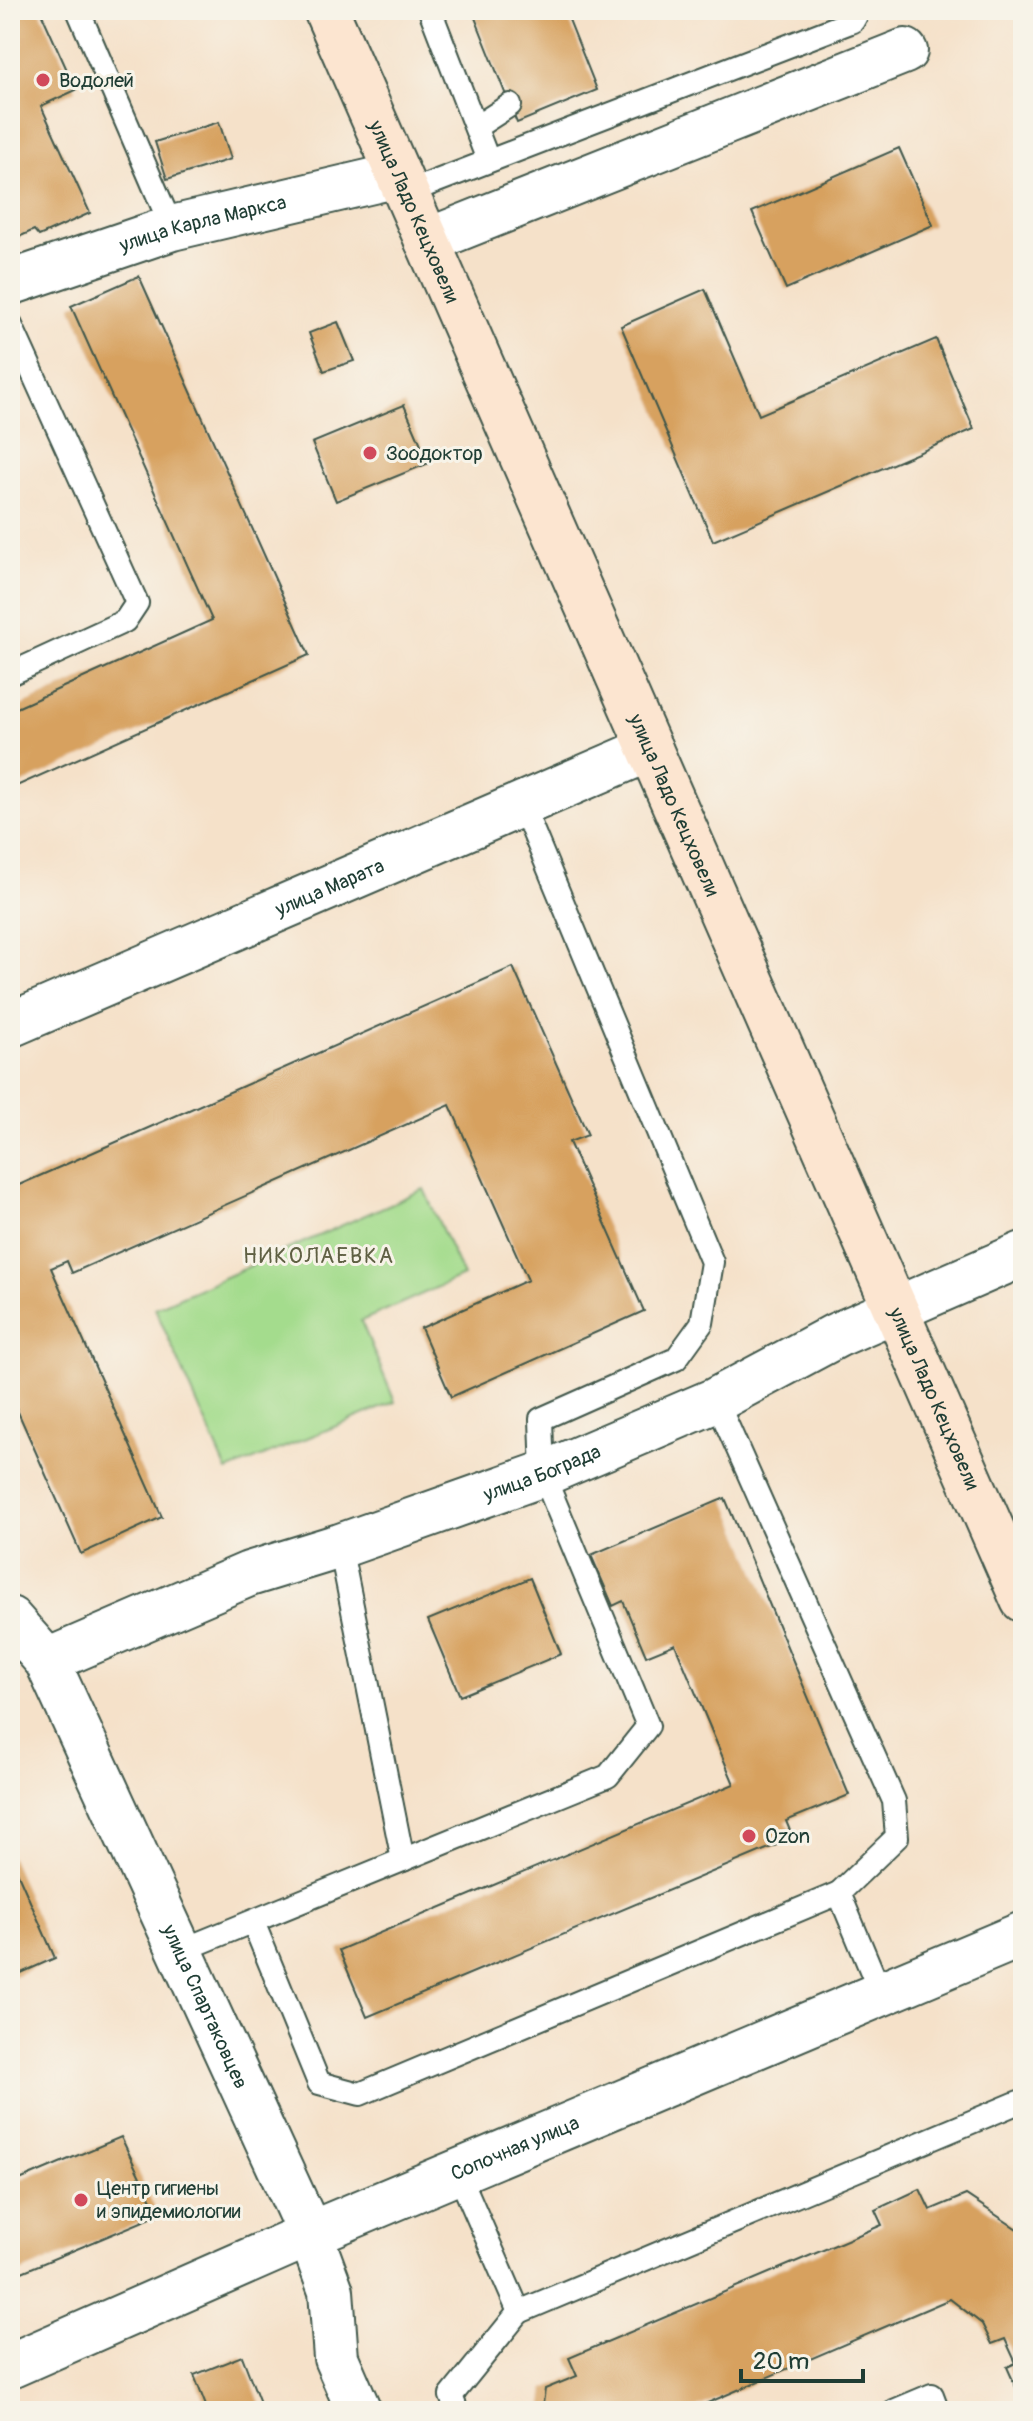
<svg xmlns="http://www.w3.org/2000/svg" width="1033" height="2421" viewBox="0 0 1033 2421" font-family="Pangolin,sans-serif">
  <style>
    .green { fill: #a4dc8d; stroke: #628c60; stroke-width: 2 }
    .building { fill: #d7a15f }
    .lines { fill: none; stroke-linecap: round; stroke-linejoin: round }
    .service-casing { stroke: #3f564a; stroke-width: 26 }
    .minor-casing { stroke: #3f564a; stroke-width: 48 }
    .secondary-casing { stroke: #3f564a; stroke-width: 48 }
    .service { stroke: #fff; stroke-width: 22 }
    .minor { stroke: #fff; stroke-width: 44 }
    .secondary { stroke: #fce5d0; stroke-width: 44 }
    .poi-dot { fill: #d1495b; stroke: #f7f3e8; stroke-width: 3 }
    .labels { text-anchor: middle; stroke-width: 6; stroke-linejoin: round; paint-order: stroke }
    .poi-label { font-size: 20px; fill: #1f3d34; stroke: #f7f3e8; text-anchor: start }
    .street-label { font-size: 20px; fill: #1f3d34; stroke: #f7f3e8 }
    .neighbourhood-label { font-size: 22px; letter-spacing: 2px; fill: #5f6043; stroke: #f7f3e8 }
  </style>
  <rect width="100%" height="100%" fill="#f7f3e8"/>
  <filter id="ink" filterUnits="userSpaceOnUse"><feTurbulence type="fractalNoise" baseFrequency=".0125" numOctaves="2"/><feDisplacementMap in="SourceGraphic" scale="16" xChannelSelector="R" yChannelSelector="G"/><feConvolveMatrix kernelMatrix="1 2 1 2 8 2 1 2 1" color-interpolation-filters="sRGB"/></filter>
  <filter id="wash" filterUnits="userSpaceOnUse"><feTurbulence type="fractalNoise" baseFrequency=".006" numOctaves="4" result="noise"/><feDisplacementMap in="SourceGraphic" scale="32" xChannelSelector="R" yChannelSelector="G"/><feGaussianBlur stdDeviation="1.8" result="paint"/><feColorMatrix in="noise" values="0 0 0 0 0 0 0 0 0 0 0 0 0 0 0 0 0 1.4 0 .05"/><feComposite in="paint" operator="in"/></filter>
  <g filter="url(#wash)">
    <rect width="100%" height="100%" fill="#f5e1c9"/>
    <polygon class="green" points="424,1189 463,1276 361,1321 395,1402 227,1471 155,1308"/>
    <g id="blocks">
      <g class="building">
        <polygon points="10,10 40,10 76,90 41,106 90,213 39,236 34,230 10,241"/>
        <polygon points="472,10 571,10 566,12 597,90 517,123"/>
        <polygon points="219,122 231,159 167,179 155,142"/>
        <polygon points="899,148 933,225 786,289 752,212"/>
        <polygon points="139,276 309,655 10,789 10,711 212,620 71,306"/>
        <polygon points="705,289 759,415 936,339 974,429 713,541 621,326"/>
        <polygon points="338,322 354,361 324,371 309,333"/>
        <polygon points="404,405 429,463 336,501 312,443"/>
        <polygon points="513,967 588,1135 569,1142 644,1311 451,1397 421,1328 528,1280 450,1105 72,1273 67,1261 51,1268 162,1517 81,1554 10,1394 10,1189"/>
        <polygon points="725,1498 849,1795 786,1821 793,1838 367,2017 339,1950 734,1784 675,1644 646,1656 623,1601 613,1606 591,1555"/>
        <polygon points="530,1578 561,1654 460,1696 428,1620"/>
        <polygon points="10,1856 55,1958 10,1978"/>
        <polygon points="121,2137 158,2215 10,2277 10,2184"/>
        <polygon points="920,2189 930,2210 966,2195 1023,2233 1023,2403 1007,2367 1016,2363 1005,2339 992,2344 982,2324 950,2299 689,2411 542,2411 545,2389 577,2376 569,2358 882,2225 875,2210"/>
        <polygon points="242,2356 262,2408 208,2411 194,2375"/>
      </g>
    </g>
  </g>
  <g filter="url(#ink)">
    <use href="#blocks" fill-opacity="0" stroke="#3f564a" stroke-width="2"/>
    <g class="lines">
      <defs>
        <g id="service">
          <polyline points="78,10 172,228"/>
          <polyline points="430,10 488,160"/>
          <polyline points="476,127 510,105"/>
          <polyline points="406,193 853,21 859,10"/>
          <polyline points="10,323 137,603 125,621 10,674"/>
          <polyline points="716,1400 894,1801 897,1837 839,1893 881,1994"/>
          <polyline points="340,1546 403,1860"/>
          <polyline points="253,1922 319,2083 360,2094 839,1893"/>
          <polyline points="180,1951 608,1776 648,1726 543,1474 541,1419 676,1359 702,1323 712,1262 523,807"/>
          <polyline points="458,2172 519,2312 1019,2102 1023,2105"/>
          <polyline points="457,2411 451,2396 519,2312"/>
          <polyline points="894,2411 932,2395 938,2411"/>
        </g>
        <g id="minor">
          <polyline points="427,241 905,51"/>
          <path id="s1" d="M10,283L172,228L398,175"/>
          <path id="s2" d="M10,1025L650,749"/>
          <path id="s3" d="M10,1619L47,1661L310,2234L331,2291L336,2358L359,2411"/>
          <path id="s4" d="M47,1661L249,1574L340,1546L543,1474L716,1400L837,1335L1023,1254"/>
          <path id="s5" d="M10,2366L310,2234L1023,1934"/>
        </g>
        <g id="secondary">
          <path id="s6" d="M326,10L1023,1600"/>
        </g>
      </defs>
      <use href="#service" class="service-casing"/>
      <use href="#minor" class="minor-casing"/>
      <use href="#secondary" class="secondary-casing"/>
      <use href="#service" class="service"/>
      <use href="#minor" class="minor"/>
      <use href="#secondary" class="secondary"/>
    </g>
  </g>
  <g class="poi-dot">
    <circle cx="43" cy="80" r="8"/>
    <circle cx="370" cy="453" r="8"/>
    <circle cx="749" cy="1836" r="8"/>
    <circle cx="81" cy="2200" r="8"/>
  </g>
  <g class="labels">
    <g class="poi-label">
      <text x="59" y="87">Водолей</text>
      <text x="386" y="460">Зоодоктор</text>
      <text x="765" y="1843">Ozon</text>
      <text x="97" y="2195">Центр гигиены<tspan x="97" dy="23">и эпидемиологии</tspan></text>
    </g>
    <g class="street-label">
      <text dy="7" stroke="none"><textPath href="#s6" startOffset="220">улица Ладо Кецховели</textPath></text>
      <text dy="7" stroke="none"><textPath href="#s1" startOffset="202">улица Карла Маркса</textPath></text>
      <text dy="7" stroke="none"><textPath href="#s6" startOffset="868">улица Ладо Кецховели</textPath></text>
      <text dy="7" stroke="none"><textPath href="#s2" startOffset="348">улица Марата</textPath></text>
      <text dy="7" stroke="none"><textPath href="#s6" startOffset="1516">улица Ладо Кецховели</textPath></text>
      <text dy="7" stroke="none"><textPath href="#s4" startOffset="530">улица Бограда</textPath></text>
      <text dy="7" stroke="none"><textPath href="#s3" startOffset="436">улица Спартаковцев</textPath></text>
      <text dy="7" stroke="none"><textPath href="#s5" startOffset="550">Сопочная улица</textPath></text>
    </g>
    <g class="neighbourhood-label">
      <text x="319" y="1263">НИКОЛАЕВКА</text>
    </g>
  </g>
  <rect width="1033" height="2421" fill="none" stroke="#f7f3e8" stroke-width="40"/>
  <path d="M741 2369v12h122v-12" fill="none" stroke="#1f3d34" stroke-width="4"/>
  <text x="753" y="2369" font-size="24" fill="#1f3d34" stroke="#f7f3e8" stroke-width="6" paint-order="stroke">20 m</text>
</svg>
